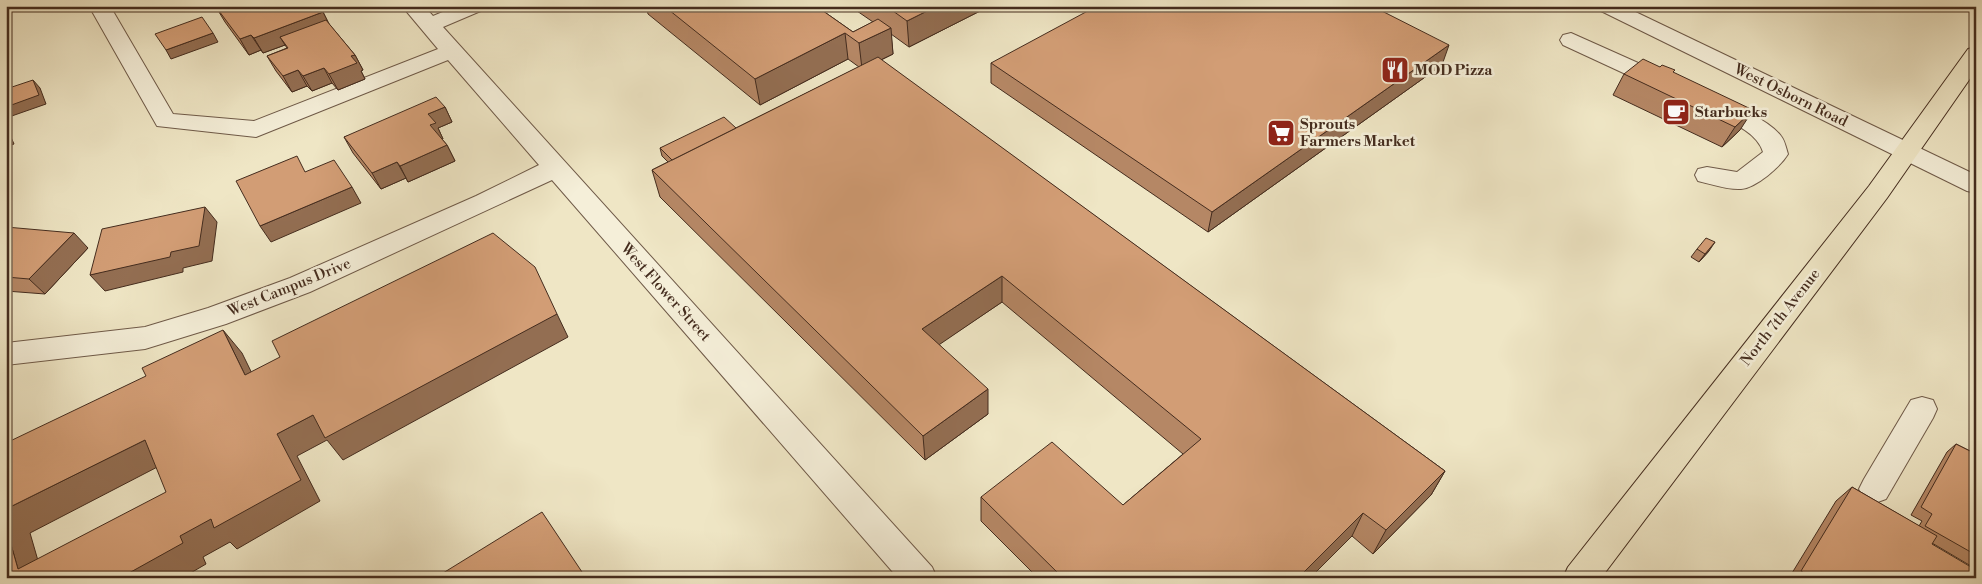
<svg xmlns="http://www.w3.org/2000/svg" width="1982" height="584" viewBox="0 0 1982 584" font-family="'Libre Bodoni',serif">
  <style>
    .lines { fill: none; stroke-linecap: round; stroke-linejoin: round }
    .minor-casing { stroke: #6f5a48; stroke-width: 2 }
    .major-casing { stroke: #442c1e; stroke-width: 2 }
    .minor { fill: #f5efd9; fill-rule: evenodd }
    .major { fill: #efe6c5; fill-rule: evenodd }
    .wall { fill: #b58765; stroke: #442c1e }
    .shaded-wall { fill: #936e52; stroke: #442c1e }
    .building { fill: #d29d75; stroke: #442c1e }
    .labels { text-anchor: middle; stroke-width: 5; stroke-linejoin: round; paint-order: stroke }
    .poi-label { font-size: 15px; font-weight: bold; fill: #442c1e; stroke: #f5efd9; text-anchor: start }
    .street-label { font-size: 15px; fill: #442c1e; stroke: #f5efd9 }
  </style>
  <rect width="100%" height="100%" fill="#efe6c5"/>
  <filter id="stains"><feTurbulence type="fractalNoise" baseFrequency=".004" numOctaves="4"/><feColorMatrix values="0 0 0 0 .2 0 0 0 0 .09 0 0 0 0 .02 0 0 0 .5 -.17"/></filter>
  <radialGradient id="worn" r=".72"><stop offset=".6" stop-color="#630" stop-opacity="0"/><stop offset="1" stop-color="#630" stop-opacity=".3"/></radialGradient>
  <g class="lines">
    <defs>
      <g id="minor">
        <polygon points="89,6 110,6 173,114 254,121 438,49 402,6 424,6 433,16 457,6 486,6 483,10 443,27 932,567 937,578 898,578 552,180 310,292 226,324 145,349 6,365 6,343 145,327 208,308 290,278 476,196 539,165 448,60 256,137 157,126"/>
        <polygon points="1596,6 1623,6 1976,175 1976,193 1967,191 1599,10"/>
        <polygon points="1571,33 1674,79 1677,84 1674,89 1666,91 1658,89 1563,45 1560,40 1563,35"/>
        <path d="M1712,98C1731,103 1769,120 1781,136C1785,141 1786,148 1788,154C1781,166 1756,188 1741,189C1728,190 1711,184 1698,181L1695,175L1698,169L1707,167L1737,172L1763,152C1756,129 1724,120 1704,110L1700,105L1704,100Z"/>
        <polygon points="1922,397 1933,400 1937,409 1933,418 1886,499 1875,503 1864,499 1859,489 1864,479 1911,400"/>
      </g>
      <polygon id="major" points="1976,47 1976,70 1887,198 1601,578 1563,578 1568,567 1869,186 1968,49"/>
    </defs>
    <use href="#minor" class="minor-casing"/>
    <use href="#major" class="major-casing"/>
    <use href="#minor" class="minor"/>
    <use href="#major" class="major"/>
  </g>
  <g class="wall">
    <polygon points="646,6 816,6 853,32 873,22 857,11 857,6 984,6 984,9 909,47 891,34 893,54 881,60 1445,471 1431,495 1373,554 1352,536 1310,578 1038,578 981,521 981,497 1123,505 1183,454 1002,302 939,344 988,414 925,460 660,197 652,170 668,162 662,156 660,148 736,128 859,67 848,59 760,105 648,14"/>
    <polygon points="216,7 323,12 329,24 355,55 363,70 361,71 365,79 338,90 332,83 312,91 307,86 292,92 276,71 267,56 287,48 285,45 263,53 261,50 249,55 225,22"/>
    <polygon points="991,63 1442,65 1208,232 991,83"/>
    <polygon points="1673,73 1740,130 1722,147 1613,95 1624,74"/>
    <polygon points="445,107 452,122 438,128 443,139 442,139 447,145 455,161 408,182 406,178 381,189 353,153 344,137"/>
    <polygon points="6,227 88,248 45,294 6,291"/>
    <polygon points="1697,249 1709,251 1699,262 1691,257"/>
    <polygon points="1956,444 1976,454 1976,569 1932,543 1932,544 1976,578 1789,578 1836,501 1852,487 1919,526 1922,521 1911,515 1947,452"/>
  </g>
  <g class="shaded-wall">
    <polygon points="937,6 984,6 984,9 909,47 907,21"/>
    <polygon points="323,12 331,28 280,37 285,45 263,53 254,38"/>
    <polygon points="891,28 893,54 862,69 859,43"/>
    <polygon points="213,33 218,42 171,59 166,50"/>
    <polygon points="845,33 848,59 760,105 755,79"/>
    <polygon points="251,35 261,50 249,55 240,39"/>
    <polygon points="1449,45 1442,65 1208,232 1212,212"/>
    <polygon points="355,55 363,70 361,71 365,79 338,90 329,74 351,56"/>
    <polygon points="324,68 332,83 312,91 303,76"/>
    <polygon points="298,70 307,86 292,92 283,76"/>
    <polygon points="33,80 40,88 46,104 6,118 6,107"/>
    <polygon points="445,107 452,122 438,128 443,139 438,141 430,125 428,114"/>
    <polygon points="1753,110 1740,130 1722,147 1735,127"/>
    <polygon points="6,126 14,144 6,147"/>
    <polygon points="447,145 455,161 408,182 400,166"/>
    <polygon points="397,162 406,178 381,189 372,173"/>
    <polygon points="352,187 361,203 271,242 260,226"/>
    <polygon points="205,207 217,222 212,261 183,268 183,272 105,291 90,275 171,252"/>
    <polygon points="74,233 88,248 45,294 29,279"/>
    <polygon points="1715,242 1709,251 1699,262 1705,254"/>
    <polygon points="1002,276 1002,302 924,355 922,329"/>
    <polygon points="557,314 568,337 343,460 327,440 297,456 320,501 237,549 230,542 203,557 206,564 182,578 120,578 180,536 277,434 313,415"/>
    <polygon points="223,330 242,353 264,398 245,375"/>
    <polygon points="988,389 988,414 925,460 923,436"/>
    <polygon points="145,440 167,462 30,533 43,578 18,569 6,527 6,509"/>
    <polygon points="1445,471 1431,495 1373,554 1386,530"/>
    <polygon points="1363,513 1352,536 1310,578 1298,578"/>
  </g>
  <g class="building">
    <polygon points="218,6 318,6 323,12 254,38 251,35 240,39 216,7"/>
    <polygon points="664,6 816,6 853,32 878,19 891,28 859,43 845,33 755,79"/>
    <polygon points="886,6 937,6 907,21"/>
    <polygon points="1097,6 1372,6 1449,45 1212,212 991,63"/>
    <polygon points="202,17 213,33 166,50 155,34"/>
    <polygon points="326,20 355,55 351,56 357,63 329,74 324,68 303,76 298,70 283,76 267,56 288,48 280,37"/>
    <polygon points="878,57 1445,471 1386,530 1363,513 1298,578 1063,578 981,497 1052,442 1123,505 1201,439 1002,276 922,329 988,389 923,436 652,170"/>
    <polygon points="1643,59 1660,67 1662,65 1675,70 1673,72 1753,110 1735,127 1624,74"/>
    <polygon points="33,80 39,95 6,107 6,89"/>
    <polygon points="436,97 445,107 428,114 436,123 430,125 447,145 400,166 397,162 372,173 344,137"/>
    <polygon points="724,117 736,128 672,160 660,148"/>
    <polygon points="297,156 305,172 334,160 352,187 260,226 236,181"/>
    <polygon points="205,207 199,246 171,252 170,257 90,275 102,229"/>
    <polygon points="6,227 74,233 29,279 6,277"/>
    <polygon points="493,233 535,267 557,314 325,438 313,415 277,434 301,480 214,528 211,519 180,536 183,543 120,578 6,578 6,527 18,569 166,492 145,440 6,509 6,443 146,376 142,368 223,330 245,375 280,357 272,341"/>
    <polygon points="1706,238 1715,242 1705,254 1697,249"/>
    <polygon points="1956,444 1976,454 1976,555 1925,526 1932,514 1921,507"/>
    <polygon points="1852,487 1937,536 1932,544 1976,570 1976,578 1812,578 1801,571"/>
    <polygon points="542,512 586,578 435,578"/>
  </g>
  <defs>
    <symbol id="restaurant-square" viewBox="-11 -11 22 22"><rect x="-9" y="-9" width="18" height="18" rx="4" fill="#8f2418" stroke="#f5efd9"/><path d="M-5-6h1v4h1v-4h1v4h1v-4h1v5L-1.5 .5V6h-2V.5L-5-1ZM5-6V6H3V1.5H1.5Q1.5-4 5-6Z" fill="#fff"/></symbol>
    <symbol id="cafe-square" viewBox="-11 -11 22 22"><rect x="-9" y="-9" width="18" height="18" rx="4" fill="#8f2418" stroke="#f5efd9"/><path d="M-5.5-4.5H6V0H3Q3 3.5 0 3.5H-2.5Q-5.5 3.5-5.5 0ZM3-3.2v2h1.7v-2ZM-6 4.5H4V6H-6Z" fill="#fff"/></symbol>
    <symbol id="supermarket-square" viewBox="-11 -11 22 22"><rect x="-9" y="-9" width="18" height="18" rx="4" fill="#8f2418" stroke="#f5efd9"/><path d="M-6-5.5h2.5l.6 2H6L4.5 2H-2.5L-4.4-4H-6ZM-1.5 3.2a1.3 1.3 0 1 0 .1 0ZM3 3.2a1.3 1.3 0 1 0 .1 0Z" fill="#fff"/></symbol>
  </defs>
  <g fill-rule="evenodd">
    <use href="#restaurant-square" x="1379" y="54" width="32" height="32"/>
    <use href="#cafe-square" x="1660" y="96" width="32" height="32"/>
    <use href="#supermarket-square" x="1265" y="117" width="32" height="32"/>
  </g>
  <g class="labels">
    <g class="poi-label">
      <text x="1414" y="75">MOD Pizza</text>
      <text x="1695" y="117">Starbucks</text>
      <text x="1300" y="129">Sprouts<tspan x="1300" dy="17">Farmers Market</tspan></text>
    </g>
    <g class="street-label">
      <text transform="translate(1791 95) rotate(26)" y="5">West Osborn Road</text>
      <text transform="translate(289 287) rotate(-22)" y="5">West Campus Drive</text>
      <text transform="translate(666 292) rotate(48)" y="5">West Flower Street</text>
      <text transform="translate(1780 317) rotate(-52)" y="5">North 7th Avenue</text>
    </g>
  </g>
  <rect width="1982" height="584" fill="none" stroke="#efe6c5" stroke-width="25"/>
  <rect x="8" y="8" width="1967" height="569" fill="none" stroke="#442c1e" stroke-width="2.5"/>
  <rect x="12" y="12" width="1957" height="559" fill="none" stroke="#442c1e"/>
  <rect width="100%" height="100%" filter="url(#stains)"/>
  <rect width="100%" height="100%" fill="url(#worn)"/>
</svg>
